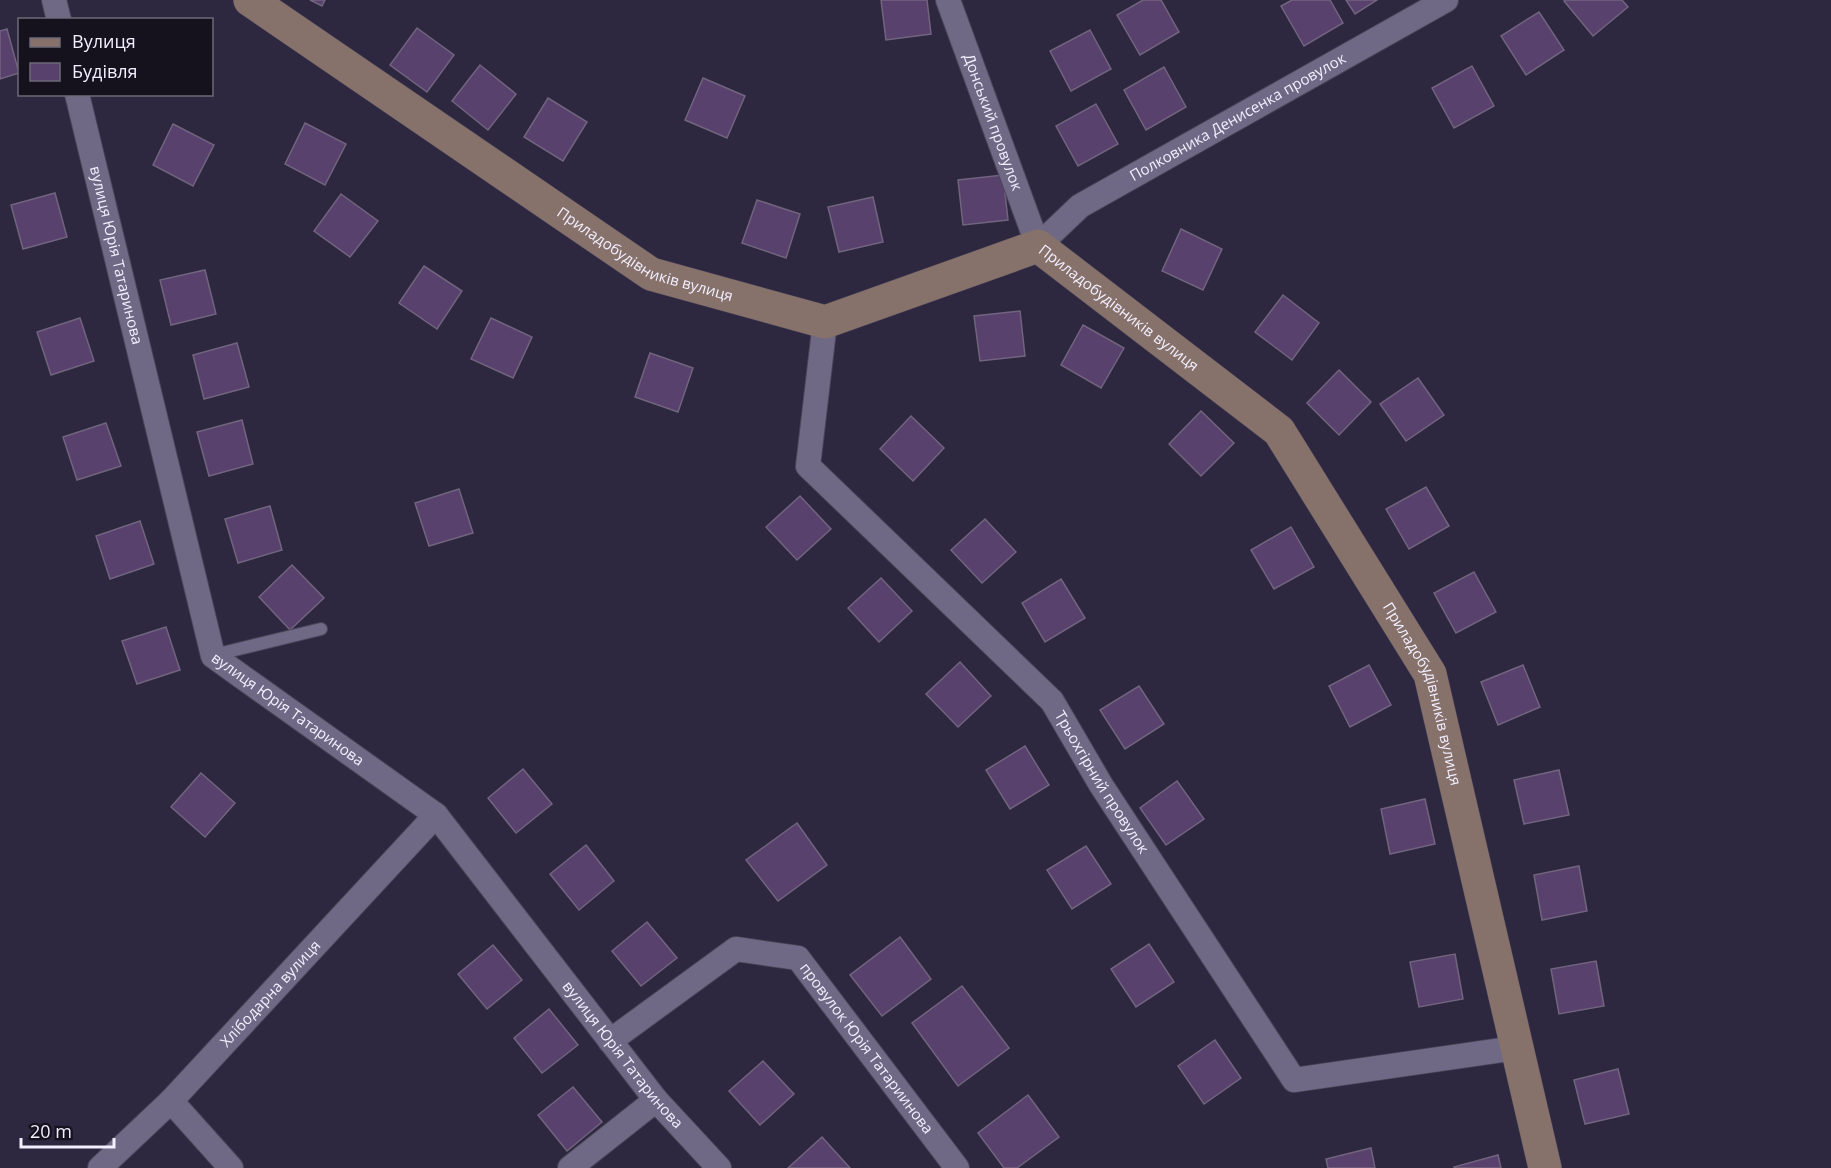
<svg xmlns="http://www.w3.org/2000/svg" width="1831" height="1168" viewBox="0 0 1831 1168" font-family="'Open Sans',sans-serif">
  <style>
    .building { fill: #58416d; stroke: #71647e; stroke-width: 1.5 }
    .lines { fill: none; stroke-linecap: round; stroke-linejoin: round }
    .lane-casing { stroke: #4b4559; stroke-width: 14 }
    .street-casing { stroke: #4b4559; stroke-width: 26 }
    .secondary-casing { stroke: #4b4559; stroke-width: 34 }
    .lane { stroke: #6f6985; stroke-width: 12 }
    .street { stroke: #6f6985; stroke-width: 24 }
    .secondary { stroke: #86716b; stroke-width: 33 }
    .labels { text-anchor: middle; stroke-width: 6; stroke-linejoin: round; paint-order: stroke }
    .street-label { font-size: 15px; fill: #f2efff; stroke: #15121d }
  </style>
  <rect width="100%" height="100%" fill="#2d273f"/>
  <g class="building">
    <polygon points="310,0 325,0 322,6"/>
    <polygon points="881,0 927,0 931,34 886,40"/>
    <polygon points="1143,0 1161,0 1179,32 1140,55 1117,15"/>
    <polygon points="1292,0 1330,0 1343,23 1304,46 1281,6"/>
    <polygon points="1346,0 1377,0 1355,14"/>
    <polygon points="1565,0 1622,0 1628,7 1593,36 1564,1"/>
    <polygon points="1539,12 1564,50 1526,75 1501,36"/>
    <polygon points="417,28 454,55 427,92 390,65"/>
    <polygon points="7,29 19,73 0,79 0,31"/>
    <polygon points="1090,30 1111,69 1071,91 1050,51"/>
    <polygon points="480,65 516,94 488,130 452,101"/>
    <polygon points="1472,66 1494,106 1454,128 1432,88"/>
    <polygon points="1164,67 1186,107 1146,130 1124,90"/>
    <polygon points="703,78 745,96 727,138 685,120"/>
    <polygon points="548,98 587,122 563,161 524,137"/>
    <polygon points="1096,104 1118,144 1078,166 1056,126"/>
    <polygon points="305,123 346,144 325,185 285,164"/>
    <polygon points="173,124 214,145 193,186 153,165"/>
    <polygon points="1003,175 1008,220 963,225 958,180"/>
    <polygon points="55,193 67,237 23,249 11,205"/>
    <polygon points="341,194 378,221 350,257 314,231"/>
    <polygon points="873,197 883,242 839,252 828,207"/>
    <polygon points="757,200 800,214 786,258 742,243"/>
    <polygon points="1181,229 1222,249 1203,290 1162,271"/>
    <polygon points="424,266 462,291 437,329 399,303"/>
    <polygon points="205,270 216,314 171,325 160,280"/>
    <polygon points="1283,295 1319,323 1292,360 1255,332"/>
    <polygon points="1020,311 1025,356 980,361 974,316"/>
    <polygon points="80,318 94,361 51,375 37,332"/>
    <polygon points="491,318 532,337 513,378 471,359"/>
    <polygon points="1083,325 1124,348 1101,388 1061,365"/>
    <polygon points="237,343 249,387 204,399 193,355"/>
    <polygon points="650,353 693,368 678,412 635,397"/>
    <polygon points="1339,370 1371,402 1339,435 1307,403"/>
    <polygon points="1418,378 1444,415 1406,441 1380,404"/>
    <polygon points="1201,411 1234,443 1201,476 1169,444"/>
    <polygon points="911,416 944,448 913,481 880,449"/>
    <polygon points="242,420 253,464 209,476 197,432"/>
    <polygon points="106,423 121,466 77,480 63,437"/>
    <polygon points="1426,487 1449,526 1409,549 1386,509"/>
    <polygon points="459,489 473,533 429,546 415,503"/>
    <polygon points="800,496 831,529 797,560 766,527"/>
    <polygon points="270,506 282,550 238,563 225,519"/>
    <polygon points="985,519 1016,552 982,583 951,550"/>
    <polygon points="140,521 154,564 110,579 96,536"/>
    <polygon points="1291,527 1314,567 1274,589 1251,550"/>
    <polygon points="292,565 324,598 290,630 259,597"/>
    <polygon points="1474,572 1496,612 1456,633 1434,593"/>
    <polygon points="881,578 912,611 879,642 848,608"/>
    <polygon points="1061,579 1085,618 1045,642 1022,603"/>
    <polygon points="166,627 180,670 137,684 122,641"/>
    <polygon points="960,662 991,696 958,727 926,694"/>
    <polygon points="1369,665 1391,705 1350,727 1329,686"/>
    <polygon points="1523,665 1540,707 1498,725 1481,682"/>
    <polygon points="1139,686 1164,724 1125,749 1100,710"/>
    <polygon points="1025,746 1049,785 1010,809 986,770"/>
    <polygon points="523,769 552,804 516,833 488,798"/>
    <polygon points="1559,770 1569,815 1524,824 1514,780"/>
    <polygon points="201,773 235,803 205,837 171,807"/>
    <polygon points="1177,781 1204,819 1166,845 1140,808"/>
    <polygon points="1425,799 1435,844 1390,854 1381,809"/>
    <polygon points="797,823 827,865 778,901 746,860"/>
    <polygon points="586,845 614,881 579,910 550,874"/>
    <polygon points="1086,846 1111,884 1072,909 1047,870"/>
    <polygon points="1579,866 1587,911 1542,920 1534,875"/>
    <polygon points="647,922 677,958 641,986 612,951"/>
    <polygon points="900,937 931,979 882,1016 850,975"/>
    <polygon points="1149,944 1174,982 1136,1007 1111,969"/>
    <polygon points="493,945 522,980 487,1009 458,974"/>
    <polygon points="1455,954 1463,999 1419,1007 1410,962"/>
    <polygon points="1596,961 1604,1006 1559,1014 1551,969"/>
    <polygon points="962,986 1009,1048 958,1086 912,1023"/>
    <polygon points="549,1009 578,1045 542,1073 514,1038"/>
    <polygon points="1215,1040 1241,1078 1204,1104 1178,1066"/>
    <polygon points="763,1061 794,1094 760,1125 729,1091"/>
    <polygon points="1618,1069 1629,1114 1585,1124 1574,1080"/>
    <polygon points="573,1087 602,1122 567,1151 538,1115"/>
    <polygon points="1028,1095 1059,1137 1017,1168 1004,1168 978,1133"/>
    <polygon points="822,1137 850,1168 788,1168"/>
    <polygon points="1371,1148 1375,1168 1328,1168 1326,1159"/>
    <polygon points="1498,1155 1501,1168 1454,1168 1454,1167"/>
  </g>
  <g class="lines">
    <defs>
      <polyline id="lane" points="214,655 321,629"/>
      <g id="street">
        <polyline points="54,0 59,20"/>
        <path id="s1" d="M948,0L1038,246L1080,206L1446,0"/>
        <path id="s2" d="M77,94L213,656L436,815L656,1100L719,1168"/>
        <path id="s3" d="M825,322L808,466L1052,701L1101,785L1294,1080L1516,1048"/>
        <path id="s4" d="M610,1041L736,949L798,958L957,1168"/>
        <polyline points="171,1101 231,1168"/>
        <path id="s5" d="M100,1168L171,1101L436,815"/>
        <polyline points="570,1168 656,1100"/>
      </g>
      <g id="secondary">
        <path id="s6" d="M250,0L651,274L825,322L1038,246L1279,431L1430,674L1545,1168"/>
      </g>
    </defs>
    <use href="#lane" class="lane-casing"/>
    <use href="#street" class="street-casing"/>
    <use href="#secondary" class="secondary-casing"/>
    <use href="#lane" class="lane"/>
    <use href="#street" class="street"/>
    <use href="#secondary" class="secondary"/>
  </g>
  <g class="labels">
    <g class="street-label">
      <text dy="5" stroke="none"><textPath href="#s1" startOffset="501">Полковника Денисенка провулок</textPath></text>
      <text dy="5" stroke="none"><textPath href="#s1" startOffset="130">Донський провулок</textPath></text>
      <text dy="5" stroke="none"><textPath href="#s6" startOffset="472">Приладобудівників вулиця</textPath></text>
      <text dy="5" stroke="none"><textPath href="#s2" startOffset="166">вулиця Юрія Татаринова</textPath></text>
      <text dy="5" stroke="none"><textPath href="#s6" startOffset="994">Приладобудівників вулиця</textPath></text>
      <text dy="5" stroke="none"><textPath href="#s6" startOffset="1498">Приладобудівників вулиця</textPath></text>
      <text dy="5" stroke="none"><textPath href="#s2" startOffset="670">вулиця Юрія Татаринова</textPath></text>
      <text dy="5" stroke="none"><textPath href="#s3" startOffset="579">Трьохгірний провулок</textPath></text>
      <text dy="5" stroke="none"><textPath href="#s5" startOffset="244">Хлібодарна вулиця</textPath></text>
      <text dy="5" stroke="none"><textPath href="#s4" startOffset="332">провулок Юрія Татариинова</textPath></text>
      <text dy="5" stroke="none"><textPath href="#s2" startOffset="1156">вулиця Юрія Татаринова</textPath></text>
    </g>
  </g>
  <rect x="18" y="18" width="195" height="78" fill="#15121d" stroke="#6d6a77" stroke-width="1.5"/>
  <rect x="30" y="38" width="30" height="9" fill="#86716b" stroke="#6d6a77" stroke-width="1.5"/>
  <text x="72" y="48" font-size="18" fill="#f2efff">Вулиця</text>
  <rect x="30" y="63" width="30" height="18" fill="#58416d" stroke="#6d6a77" stroke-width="1.5"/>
  <text x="72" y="78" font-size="18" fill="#f2efff">Будівля</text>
  <path d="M21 1138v9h93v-9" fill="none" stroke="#f2efff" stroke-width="3"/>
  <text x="30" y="1138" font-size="18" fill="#f2efff" stroke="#15121d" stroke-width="4.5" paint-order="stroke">20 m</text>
</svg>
